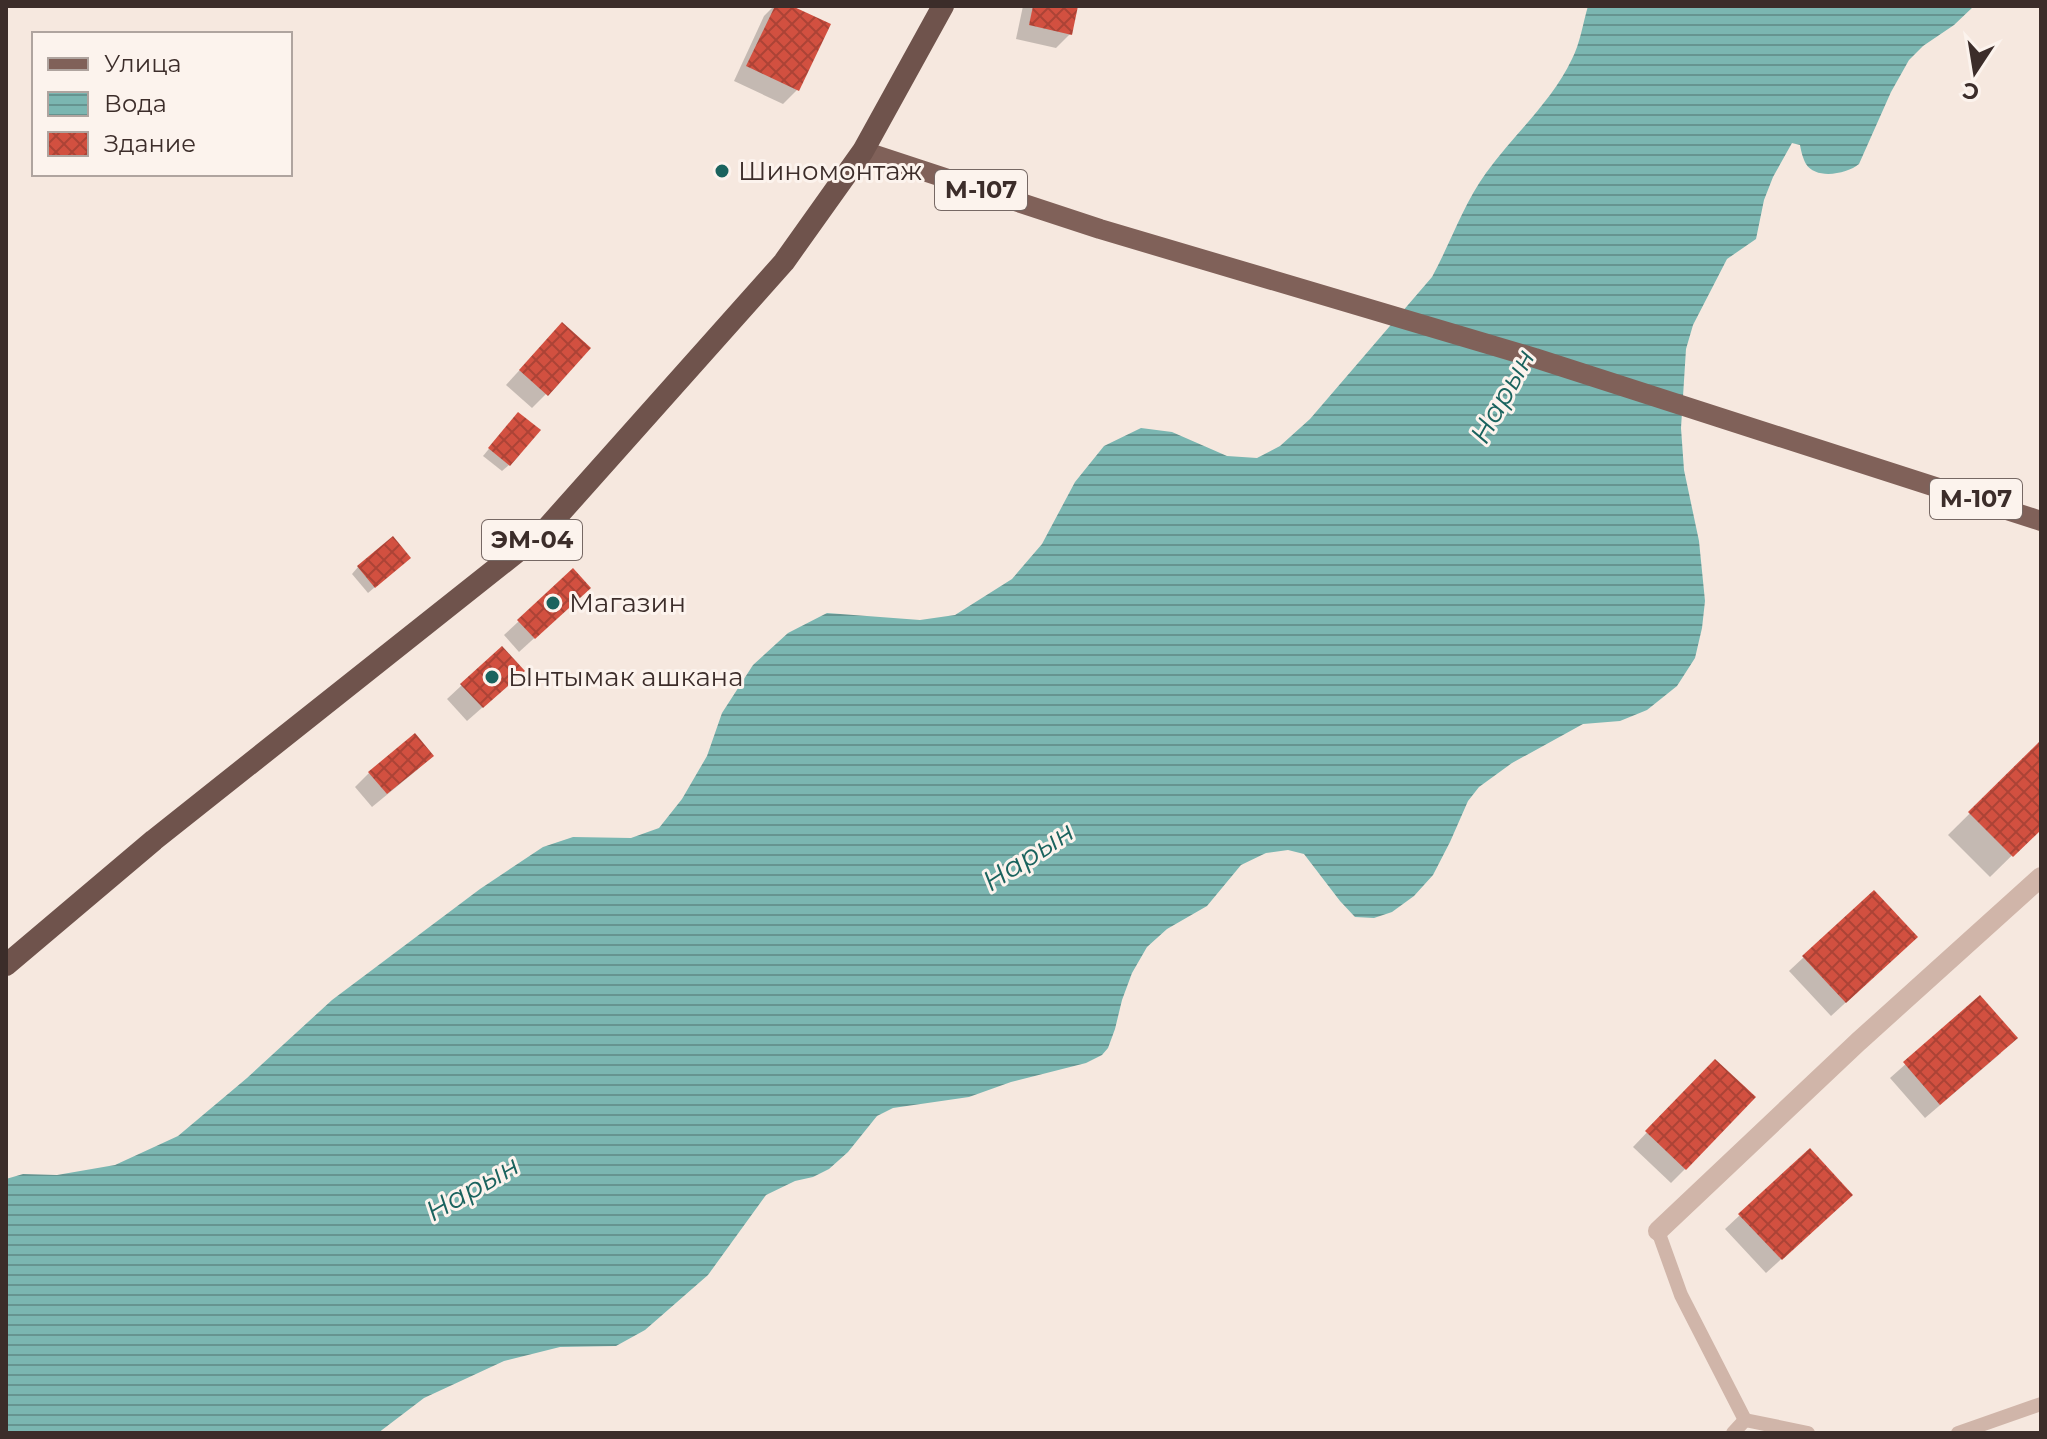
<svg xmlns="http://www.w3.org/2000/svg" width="2047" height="1439" viewBox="0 0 2047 1439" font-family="Montserrat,sans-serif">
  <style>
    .water { fill: url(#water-rules) }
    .shadow { fill: #0003 }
    .building { fill: url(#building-cross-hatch) }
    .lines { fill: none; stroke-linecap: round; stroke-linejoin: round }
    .service { stroke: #d0b5a9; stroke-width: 14 }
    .minor { stroke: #d0b5a9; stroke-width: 20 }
    .primary { stroke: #806159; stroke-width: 20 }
    .trunk { stroke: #6f534c; stroke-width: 22 }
    .poi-dot { fill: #1a635e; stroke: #fcf3ed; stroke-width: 3 }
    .labels { text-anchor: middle; stroke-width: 6; stroke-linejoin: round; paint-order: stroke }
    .shield { fill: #fcf3ed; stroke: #766864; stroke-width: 2 }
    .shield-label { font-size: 24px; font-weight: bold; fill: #3c2d2a }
    .poi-label { font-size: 26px; fill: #3c2d2a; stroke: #fcf3ed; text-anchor: start }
    .water-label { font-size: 28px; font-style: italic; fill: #1a635e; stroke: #fcf3ed }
  </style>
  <defs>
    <pattern id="water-rules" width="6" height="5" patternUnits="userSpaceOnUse" patternTransform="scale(2)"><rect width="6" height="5" fill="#7bb6b1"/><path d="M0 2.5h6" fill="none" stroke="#669490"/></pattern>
    <pattern id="building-cross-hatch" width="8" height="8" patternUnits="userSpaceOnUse" patternTransform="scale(2)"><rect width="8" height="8" fill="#d25040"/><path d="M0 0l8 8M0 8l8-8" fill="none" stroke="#ac4336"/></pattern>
  </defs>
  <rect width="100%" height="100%" fill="#f6e8df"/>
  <path class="water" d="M1588,6H1974L1954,25L1923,46L1909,60L1891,92L1859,164C1847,174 1816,180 1806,164C1803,159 1801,151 1800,145L1792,143L1773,177L1764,200L1756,239L1727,259L1693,325L1686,349L1681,428L1684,470L1699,541L1705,601L1702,628L1695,658L1677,686L1647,710L1620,721L1583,724L1512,763L1479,787L1468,801L1450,842L1433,875L1414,896L1392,912L1374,918L1355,917L1340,901L1304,854L1288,850L1266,853L1241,865L1207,906L1167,929L1147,947L1132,973L1122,1000L1115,1029L1108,1048L1102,1055L1086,1063L1011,1082L969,1097L893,1108L877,1116L848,1152L829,1169L813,1177L795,1181L766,1195L708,1275L645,1330L616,1346L560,1347L504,1361L424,1398L378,1433H6V1179L23,1174L57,1175L115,1165L178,1136L247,1078L332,1000L480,889L543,847L573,837L631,838L659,828L682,799L707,756L722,713L753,665L788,633L827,613L920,620L955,615L1012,579L1042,544L1075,482L1104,446L1141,428L1172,432L1227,456L1257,458L1280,446L1310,419L1432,277C1451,242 1463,205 1486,173C1514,134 1551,103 1572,59C1580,44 1583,23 1588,6Z"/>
  <g class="shadow">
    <polygon points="774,6 787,6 797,90 783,104 734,81 764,16"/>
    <polygon points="1023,6 1076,6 1070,34 1056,48 1016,39"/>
    <polygon points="548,339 546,394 532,408 506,385"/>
    <polygon points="512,421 509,465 502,471 483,456"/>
    <polygon points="402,564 368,593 352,574 358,567"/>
    <polygon points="573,571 574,602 519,652 504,635"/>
    <polygon points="462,685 508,685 467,721 447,699"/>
    <polygon points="2040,744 2041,827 1990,877 1948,835"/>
    <polygon points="432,756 417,770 372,807 355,787 369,773"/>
    <polygon points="1901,952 1831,1016 1789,971 1804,957"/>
    <polygon points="1980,998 2001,1053 1925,1118 1890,1078"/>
    <polygon points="1715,1061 1685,1169 1671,1183 1633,1147"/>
    <polygon points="1836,1209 1766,1273 1725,1229 1740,1215"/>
  </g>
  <g class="building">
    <polygon points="775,6 792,6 831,24 799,91 746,66"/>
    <polygon points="1033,6 1078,6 1072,35 1029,25"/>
    <polygon points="562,322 591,348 548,396 519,370"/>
    <polygon points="518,412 541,430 510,466 488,448"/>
    <polygon points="393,536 411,558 375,588 357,566"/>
    <polygon points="573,568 591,588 535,639 517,620"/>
    <polygon points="502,646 525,671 483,708 460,684"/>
    <polygon points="415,733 434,756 387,794 368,772"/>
    <polygon points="2041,740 2041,830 2013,857 1968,812"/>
    <polygon points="1874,890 1918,937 1846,1003 1802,956"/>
    <polygon points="1980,995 2018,1038 1940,1105 1903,1062"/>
    <polygon points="1715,1059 1756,1097 1686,1170 1645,1131"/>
    <polygon points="1810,1148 1853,1195 1782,1260 1738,1214"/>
  </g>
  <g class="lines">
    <g class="service">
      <polyline points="1658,1231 1681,1295 1745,1420"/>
      <polyline points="1733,1433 1745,1420 1808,1433"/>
      <polyline points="1958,1433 2041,1404"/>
    </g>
    <polyline class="minor" points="1658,1231 1858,1042 2041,877"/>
    <polyline class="primary" points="863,151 1100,229 1535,358 2041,521"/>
    <polyline class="trunk" points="6,965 154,840 546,529 784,262 863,151 943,6"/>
  </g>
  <g class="poi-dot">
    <circle cx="722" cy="171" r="8"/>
    <circle cx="553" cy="603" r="8"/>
    <circle cx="492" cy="677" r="8"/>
  </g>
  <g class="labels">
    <g class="shield">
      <rect x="935" y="170" width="92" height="40" rx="6"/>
      <rect x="1930" y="479" width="92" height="40" rx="6"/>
      <rect x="482" y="520" width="100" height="40" rx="6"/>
    </g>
    <g class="shield-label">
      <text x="981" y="198">М-107</text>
      <text x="1976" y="507">М-107</text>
      <text x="532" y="548">ЭМ-04</text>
    </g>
    <g class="poi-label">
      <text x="738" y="180">Шиномонтаж</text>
      <text x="569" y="612">Магазин</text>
      <text x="508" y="686">Ынтымак ашкана</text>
    </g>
    <g class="water-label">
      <text transform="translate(1502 396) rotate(-61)" y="10">Нарын</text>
      <text transform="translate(1028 856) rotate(-33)" y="10">Нарын</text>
      <text transform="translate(472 1188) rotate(-30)" y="10">Нарын</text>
    </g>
  </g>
  <rect width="2047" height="1439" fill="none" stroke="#3c2d2a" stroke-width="16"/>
  <rect x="32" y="32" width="260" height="144" fill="#fcf3ed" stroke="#afa49f" stroke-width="2"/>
  <rect x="48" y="58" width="40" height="12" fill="#806159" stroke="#afa49f" stroke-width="2"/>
  <text x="104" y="72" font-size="24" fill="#3c2d2a">Улица</text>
  <rect x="48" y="92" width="40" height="24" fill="url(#water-rules)" stroke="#afa49f" stroke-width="2"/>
  <text x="104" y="112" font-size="24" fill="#3c2d2a">Вода</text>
  <rect x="48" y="132" width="40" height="24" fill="url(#building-cross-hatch)" stroke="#afa49f" stroke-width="2"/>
  <text x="104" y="152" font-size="24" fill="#3c2d2a">Здание</text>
  <g transform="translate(1975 72) rotate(192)" stroke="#fcf3ed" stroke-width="6" paint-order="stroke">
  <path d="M0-6L14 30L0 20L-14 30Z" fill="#3c2d2a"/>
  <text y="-12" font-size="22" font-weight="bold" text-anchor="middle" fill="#3c2d2a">С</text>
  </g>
</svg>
